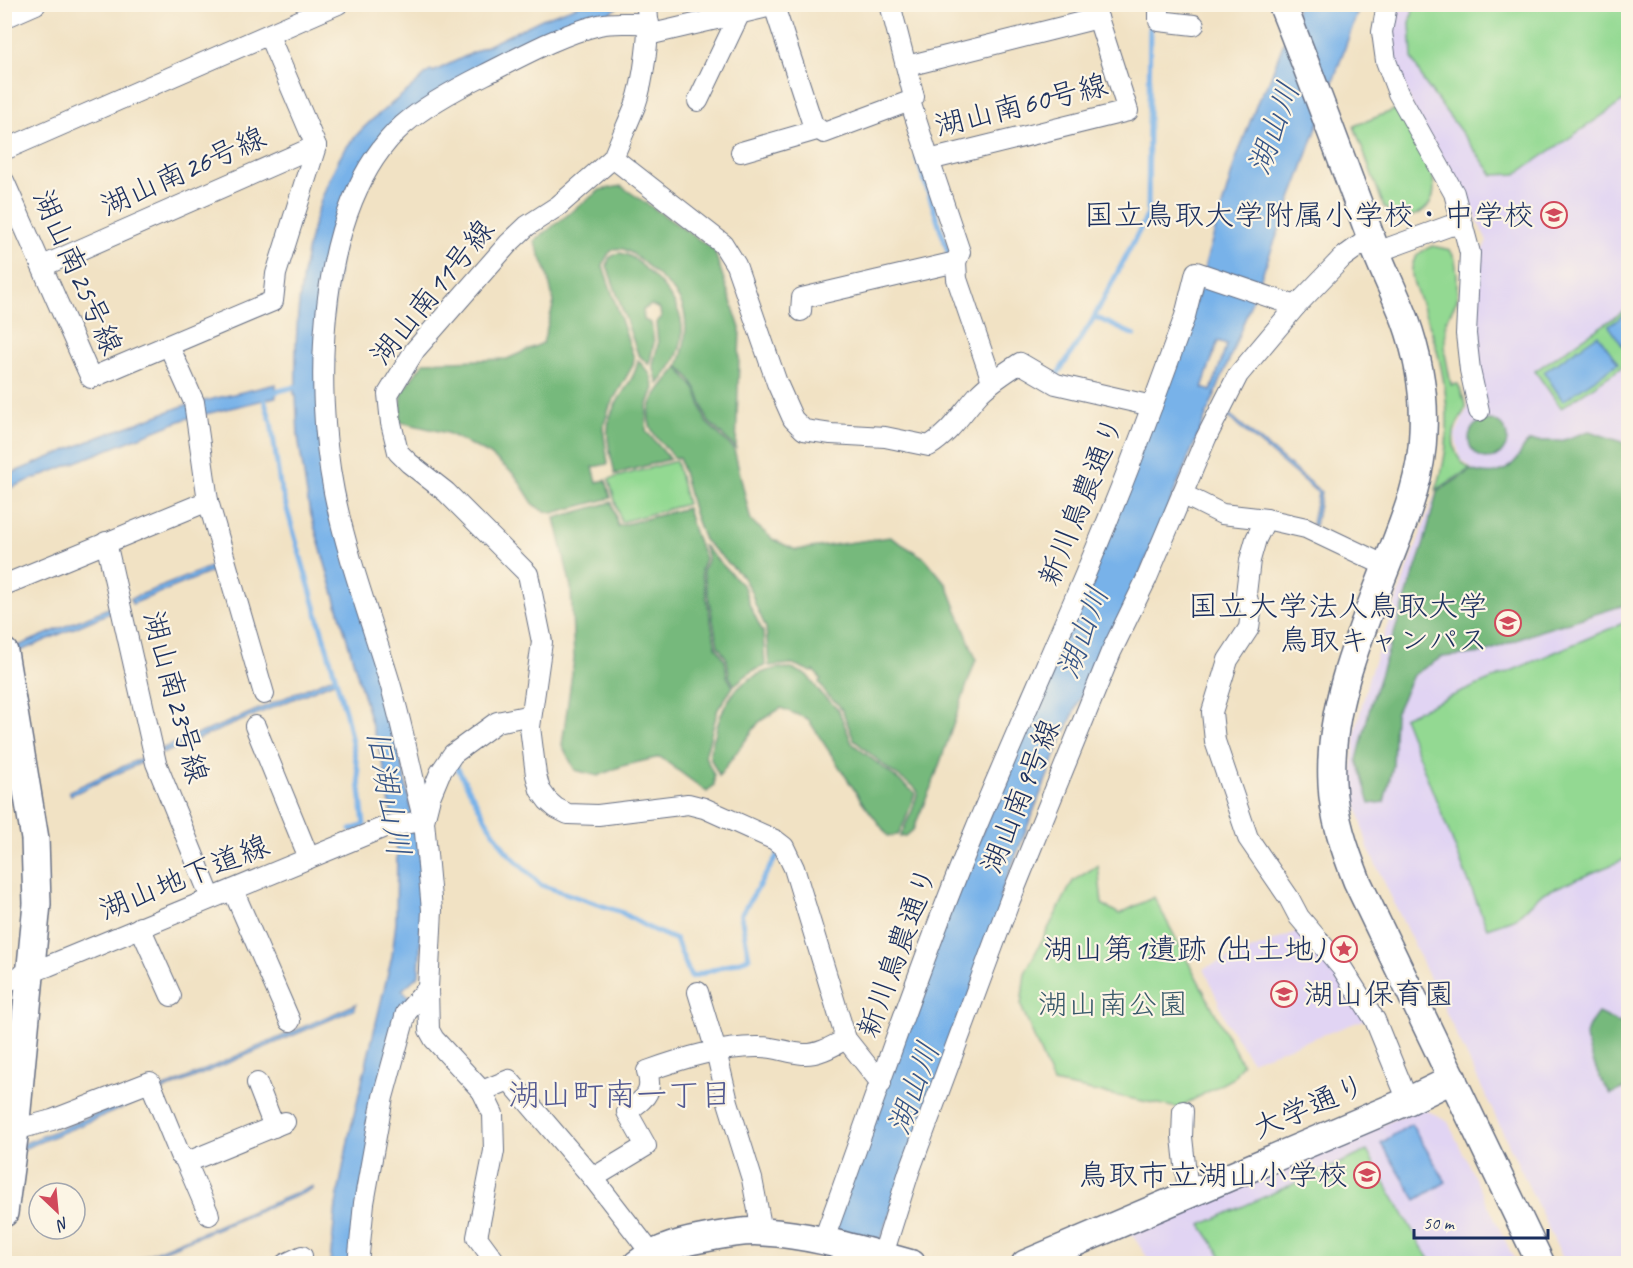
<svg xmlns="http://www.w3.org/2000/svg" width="1633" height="1268" viewBox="0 0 1633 1268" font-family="Caveat,'Klee One',sans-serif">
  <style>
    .built { fill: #e1d4f3 }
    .green { fill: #93d992; stroke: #578478; stroke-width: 1.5 }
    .forest { fill: #76b97c; stroke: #48746d; stroke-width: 1.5 }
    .water { fill: #78b2e9; stroke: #4a70a4; stroke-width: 1.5; fill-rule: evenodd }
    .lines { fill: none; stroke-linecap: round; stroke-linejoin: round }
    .stream { stroke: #78b2e9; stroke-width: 5 }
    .street-casing { stroke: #666e82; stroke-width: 22 }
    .secondary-casing { stroke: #666e82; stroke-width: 30 }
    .street { stroke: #fff; stroke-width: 20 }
    .secondary { stroke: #fff; stroke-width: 27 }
    .labels { text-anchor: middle; stroke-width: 4.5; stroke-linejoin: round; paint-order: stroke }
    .street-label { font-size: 30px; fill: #1b2f5e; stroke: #fcf5e5 }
    .poi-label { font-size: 30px; fill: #1b2f5e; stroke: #fcf5e5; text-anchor: end }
    .park-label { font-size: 30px; fill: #395a6b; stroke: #fcf5e5 }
    .water-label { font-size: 32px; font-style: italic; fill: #375688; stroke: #fcf5e5 }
    .neighbourhood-label { font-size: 32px; fill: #535a92; stroke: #fcf5e5 }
  </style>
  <rect width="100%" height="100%" fill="#fcf5e5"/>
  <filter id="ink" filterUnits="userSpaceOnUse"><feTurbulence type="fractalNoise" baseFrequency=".0167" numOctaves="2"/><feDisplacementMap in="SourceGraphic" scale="12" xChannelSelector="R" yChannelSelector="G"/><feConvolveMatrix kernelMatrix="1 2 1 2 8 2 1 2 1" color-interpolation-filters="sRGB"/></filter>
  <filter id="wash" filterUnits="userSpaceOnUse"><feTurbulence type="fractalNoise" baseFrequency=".008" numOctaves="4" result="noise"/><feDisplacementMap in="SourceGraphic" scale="24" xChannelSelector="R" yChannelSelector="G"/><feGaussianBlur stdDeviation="1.35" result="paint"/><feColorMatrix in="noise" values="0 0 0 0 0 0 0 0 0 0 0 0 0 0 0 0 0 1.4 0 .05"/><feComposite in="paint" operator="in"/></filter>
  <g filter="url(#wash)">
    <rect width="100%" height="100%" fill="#f1e2c4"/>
    <g class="built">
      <polygon points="1393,5 1628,5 1628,1263 1565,1263 1368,848 1353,789 1353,759 1356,729 1369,676 1436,492 1472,469 1460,458 1455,435 1467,409 1476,360 1477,259 1487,242 1466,194 1417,118 1388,43"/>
      <polygon points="1304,929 1369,1018 1251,1061 1227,1023 1204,968"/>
      <polygon points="1421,1108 1447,1120 1516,1263 1151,1263 1129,1230"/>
    </g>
    <g class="green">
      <polygon points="1414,5 1628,5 1628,98 1516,174 1493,175 1424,82 1412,58 1410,23"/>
      <path d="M1397,109C1412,134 1458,193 1418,214C1405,220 1394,216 1384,207L1354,126Z"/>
      <path d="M1433,246L1450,250L1455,259L1457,274V300L1446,321L1445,353L1451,385L1458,384C1461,391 1465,399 1465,407C1464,414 1460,418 1457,424C1449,440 1455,460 1470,469L1436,490C1455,437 1447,377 1429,324C1424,309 1410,282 1412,268C1413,256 1422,250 1433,246Z"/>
      <polygon points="1627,309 1628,363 1561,408 1535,371"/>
      <polygon points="676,461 687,504 621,522 609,479"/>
      <polygon points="1628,621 1628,858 1541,894 1516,918 1487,928 1403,717"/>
      <polygon points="1098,865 1102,904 1119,914 1154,897 1242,1064 1233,1078 1178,1108 1053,1083 1021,1006 1025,973 1073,881"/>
      <polygon points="1367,1151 1431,1263 1226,1263 1201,1225"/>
    </g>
    <g class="forest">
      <path d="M621,186L714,250L740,328L736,448L708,421L697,390L689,377L678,366C685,348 688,330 684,311C680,294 666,283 654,272C638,257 613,231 603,266L634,358L633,365L610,406L603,427L608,464L593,467L597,482L606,480L611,498L553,513L542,510L534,505L515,475L489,454L447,433L400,422L402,392L424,362L507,359L543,343L554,302L546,270L534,241L600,190Z"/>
      <path d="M618,253C631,253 639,263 649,272C688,308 695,343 658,384L653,365L658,344L656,323L661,318L660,309L651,305L643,310L644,320L651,323L654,343L649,365L638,354L607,266L609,258Z"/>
      <path d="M638,360L650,374L654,388L647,407L646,431L670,459L615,474C612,459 606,442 608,427C610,402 635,384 638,360Z"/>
      <path d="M678,367L696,390L706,422L734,449L751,521L774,540L796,550L890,537L925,558L947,585L976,659L934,780L913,830L906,836L900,837L912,811L918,792L915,788L888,769L854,740L842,710L837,703L827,696L819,682L821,679L814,671L812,672L793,664L769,666L766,628L755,604L751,591L742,576L704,540L694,513L679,457L675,458C667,449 656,440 651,428C641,405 665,383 678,367Z"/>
      <circle cx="1488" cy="439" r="19"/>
      <path d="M1589,431L1622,442L1628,451V604L1540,631L1483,653L1442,657L1413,675L1395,714L1393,766L1384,802L1370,804L1357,760L1371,703L1424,543L1437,492L1471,470C1487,476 1505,475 1516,460C1522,453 1522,446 1530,441H1561Z"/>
      <polygon points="612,502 618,526 687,508 695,535 705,558 701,570 716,647 725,660 727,676 733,687 718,709 705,756 714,775 714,785 707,792 660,757 622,766 598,776 575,770 562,745 574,659 571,587 555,518"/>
      <polygon points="703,545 744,587 750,606 763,632 765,666 752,671 734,685 729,676 727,659 718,646 703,570 708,558"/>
      <path d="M779,668L793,669L807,675L822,695L838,709L852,743L915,793L905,821L898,835L888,836L861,800L808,719L781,708L759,722L719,776C717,769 710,761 710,754C710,748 713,741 715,735C723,699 741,675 779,668Z"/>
      <path d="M1598,1013L1619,1023L1628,1018V1087L1611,1094C1602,1082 1598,1075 1593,1061C1585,1038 1581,1034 1598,1013Z"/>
    </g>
    <g class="water">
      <path d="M580,5H620L603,19L427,102L350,191L320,401L386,688L424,872L419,975L402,990L409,997L353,1263H330L336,1205L349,1136L392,956L396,922L397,849L384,767L309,508L298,436L296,395L294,394V385H296C294,312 304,227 338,161C354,130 386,109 412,87C421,80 423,76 431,70L433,72L542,19Z"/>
      <path d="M1298,5H1360L1299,178L1230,358L1113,639L1107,637L1060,744L999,898L1004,901L872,1263L822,1264L922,981L1202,285L1206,261L1236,159L1259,98L1268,84ZM1218,341L1227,344L1211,391L1202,388Z"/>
      <polygon points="1624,315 1628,321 1628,354 1609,326"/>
      <polygon points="1598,335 1618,363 1563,401 1544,372"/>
      <polygon points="276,384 276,397 185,419 5,490 5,476 99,437 183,406"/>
      <polygon points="1229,414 1321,492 1315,526 1312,524 1318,493 1228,417"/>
      <polygon points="215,565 216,570 132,604 130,599"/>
      <polygon points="113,606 114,611 18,652 16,647"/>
      <polygon points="335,676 336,681 162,754 161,749 236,719"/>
      <polygon points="146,756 147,760 71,795 69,791"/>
      <polygon points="356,1004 355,1009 162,1091 161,1089"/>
      <polygon points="138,1097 144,1099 23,1149 23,1144"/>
      <polygon points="1411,1124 1446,1182 1416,1200 1381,1143"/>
      <polygon points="313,1186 313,1189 134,1263 128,1263"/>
    </g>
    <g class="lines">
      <g class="stream">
        <polyline points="917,158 949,255"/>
        <polyline points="1095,317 1134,335"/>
        <polyline points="1055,378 1092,321 1148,214 1150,18"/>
        <polyline points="270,393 299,386"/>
        <polyline points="263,395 271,422 280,485 346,714 358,771 364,825 351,830"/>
        <polyline points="454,762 489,825 506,851 541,885 621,912 649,928 676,940 691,977 749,958 741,915 780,851"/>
      </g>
    </g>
  </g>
  <g filter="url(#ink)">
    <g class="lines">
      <defs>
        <g id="street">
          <path d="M646,4C652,27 643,84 635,106C628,123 620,141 613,158L723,244L736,265L777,383L793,419L804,430L831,434L885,437L929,446C950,433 962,413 978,395C990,382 1005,373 1020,363L1056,384L1152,406C1100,549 1035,687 976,828C920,963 874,1102 824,1239"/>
          <polyline points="1159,4 1159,21 1194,25"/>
          <polyline points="1387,4 1382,32 1386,61 1398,93 1454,193 1470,253 1466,334 1470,370 1479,411"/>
          <polyline points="774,6 813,125 824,133 910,101 914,97 890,4"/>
          <polyline points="4,18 36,4"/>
          <polyline points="648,35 780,4"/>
          <polyline points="907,66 1098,18 1094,7"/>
          <polyline points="698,101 739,15"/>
          <polyline points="910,101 929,160 1128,111 1098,18"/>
          <polyline points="4,150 338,4"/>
          <polyline points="741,152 817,130"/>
          <polyline points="613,158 558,206 527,226 508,244 415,350 388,394 391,423 398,452 409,463 446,492 528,574 542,642 530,727 536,775 540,790 548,801 556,808 568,814 598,815 688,804 704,808 775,840 784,847 794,868 846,1039 881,1083"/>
          <polyline points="929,160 960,252 956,262 957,279 992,381"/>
          <polyline points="4,181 91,378 273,301 276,274 316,146 269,36"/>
          <polyline points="1377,252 1449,226 1463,225"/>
          <polyline points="43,266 316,146"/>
          <polyline points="1296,306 1342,258 1371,237"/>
          <polyline points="801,311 802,298 956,262"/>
          <polyline points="1182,494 1222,514 1266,519 1306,528 1386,566"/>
          <polyline points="208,501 264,694"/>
          <polyline points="1266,519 1256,539 1250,560 1246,594 1251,612 1249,628 1228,660 1212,712 1215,741 1248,838 1289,898 1299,917 1342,968 1375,1020 1408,1101"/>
          <polyline points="106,542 156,763 211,898"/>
          <polyline points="4,585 208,501 194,402 169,346"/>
          <polyline points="531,715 497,722 453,754 440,773 430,797 424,821 432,910 428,988 429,1030 434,1039 482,1091 509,1080 593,1178 651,1253"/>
          <polyline points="255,726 309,858"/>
          <polyline points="233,890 290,1021"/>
          <polyline points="140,927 171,996"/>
          <path d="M4,982L48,966L387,826L424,821C411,774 403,726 389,680C370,618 347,556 334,492C313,385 316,203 403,125C426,105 456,89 484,75C520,57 559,35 599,25C614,21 633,24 649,23"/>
          <polyline points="698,992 716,1051 728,1102 752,1179 762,1231"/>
          <polyline points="257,1083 274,1127"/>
          <polyline points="482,1091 493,1114 494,1151 477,1237 497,1264"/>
          <polyline points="1183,1111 1182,1137 1188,1192"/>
          <polyline points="15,1130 52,1120 150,1082 180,1155 190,1161 285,1122"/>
          <polyline points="184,1157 209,1215"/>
          <path d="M593,1178L646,1146L627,1112C644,1098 654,1095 647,1071C683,1058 722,1046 761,1047C775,1047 789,1053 803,1054C818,1055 833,1046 846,1039"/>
          <polyline points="285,1264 302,1256"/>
          <polyline points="358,1264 364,1203 383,1097 406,1013 428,988"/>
          <polyline points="880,1264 909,1172 1010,900 1111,652 1146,580 1206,438 1238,375 1296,306 1196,272 1185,316 1152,406"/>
        </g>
        <g id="secondary">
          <path d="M1282,4C1315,86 1345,169 1376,251C1385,274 1396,296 1405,319C1418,355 1425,395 1423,432C1422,477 1406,516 1390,557C1362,629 1328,705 1332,783C1333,817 1345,850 1357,881L1541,1264"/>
          <polyline points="4,652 35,839 37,904 15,1130 4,1213"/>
          <path d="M637,1264C655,1250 678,1243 700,1239C721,1235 743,1230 764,1232C815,1235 863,1251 912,1264"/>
          <polyline points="1025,1264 1408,1101 1453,1079"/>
        </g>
      </defs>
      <use href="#street" class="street-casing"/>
      <use href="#secondary" class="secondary-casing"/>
      <use href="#street" class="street"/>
      <use href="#secondary" class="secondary"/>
    </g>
  </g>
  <defs>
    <symbol id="school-ring" viewBox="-11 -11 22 22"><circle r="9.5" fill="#fcf5e5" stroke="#d1495b" stroke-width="1.5"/><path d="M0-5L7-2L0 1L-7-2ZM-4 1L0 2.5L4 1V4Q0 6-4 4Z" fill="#d1495b"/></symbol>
    <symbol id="university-ring" viewBox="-11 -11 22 22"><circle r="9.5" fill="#fcf5e5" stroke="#d1495b" stroke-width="1.5"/><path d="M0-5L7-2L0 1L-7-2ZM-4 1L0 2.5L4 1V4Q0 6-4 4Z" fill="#d1495b"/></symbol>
    <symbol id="sight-ring" viewBox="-11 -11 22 22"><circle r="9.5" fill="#fcf5e5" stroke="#d1495b" stroke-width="1.5"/><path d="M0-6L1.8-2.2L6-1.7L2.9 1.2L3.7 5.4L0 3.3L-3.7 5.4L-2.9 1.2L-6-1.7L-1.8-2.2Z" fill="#d1495b"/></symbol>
  </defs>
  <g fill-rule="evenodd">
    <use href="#school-ring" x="1539" y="200" width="30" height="30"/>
    <use href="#university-ring" x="1493" y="608" width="30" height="30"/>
    <use href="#sight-ring" x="1329" y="934" width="30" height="30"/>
    <use href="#school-ring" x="1269" y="979" width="30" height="30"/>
    <use href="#school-ring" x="1352" y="1160" width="30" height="30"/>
  </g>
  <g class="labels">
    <g class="street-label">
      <text transform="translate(1021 105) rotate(-14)" y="10">湖山南60号線</text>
      <text transform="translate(183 171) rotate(-24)" y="10">湖山南26号線</text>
      <text transform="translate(78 272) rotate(66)" y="10">湖山南25号線</text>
      <text transform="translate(432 292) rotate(-51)" y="10">湖山南11号線</text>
      <text transform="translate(1081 501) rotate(-68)" y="10">新川鳥農通り</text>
      <text transform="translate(176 697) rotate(75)" y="10">湖山南23号線</text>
      <text transform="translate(1020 796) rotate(-68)" y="10">湖山南9号線</text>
      <text transform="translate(184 877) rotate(-22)" y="10">湖山地下道線</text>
      <text transform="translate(897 952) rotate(-70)" y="10">新川鳥農通り</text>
      <text transform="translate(1309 1106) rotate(-23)" y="10">大学通り</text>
    </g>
    <g class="poi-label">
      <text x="1534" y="225">国立鳥取大学附属小学校・中学校</text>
      <text x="1488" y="616">国立大学法人鳥取大学<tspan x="1488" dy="34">鳥取キャンパス</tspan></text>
      <text x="1324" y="959">湖山第1遺跡 (出土地)</text>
      <text x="1304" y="1004" text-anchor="start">湖山保育園</text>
      <text x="1348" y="1185">鳥取市立湖山小学校</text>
    </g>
    <g class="park-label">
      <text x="1113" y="1014">湖山南公園</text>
    </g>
    <g class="water-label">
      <text transform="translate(1273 128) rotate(-70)" y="11">湖山川</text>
      <text transform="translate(1082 632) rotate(-70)" y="11">湖山川</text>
      <text transform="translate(389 793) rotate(80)" y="11">旧湖山川</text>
      <text transform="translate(913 1088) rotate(-70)" y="11">湖山川</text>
    </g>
    <g class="neighbourhood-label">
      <text x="620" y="1105">湖山町南一丁目</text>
    </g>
  </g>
  <rect width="1633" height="1268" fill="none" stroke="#fcf5e5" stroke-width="24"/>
  <g transform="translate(57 1211) rotate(154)"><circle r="28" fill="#fcf5e5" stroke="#a2a6af" stroke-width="1.5"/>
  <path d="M0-4.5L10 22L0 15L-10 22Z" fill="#d1495b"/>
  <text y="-9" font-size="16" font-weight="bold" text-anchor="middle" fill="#1b2f5e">N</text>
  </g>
  <path d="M1414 1229v9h134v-9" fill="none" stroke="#1b2f5e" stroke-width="3"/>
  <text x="1423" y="1229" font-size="18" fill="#1b2f5e" stroke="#fcf5e5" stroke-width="4.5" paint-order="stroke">50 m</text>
</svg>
